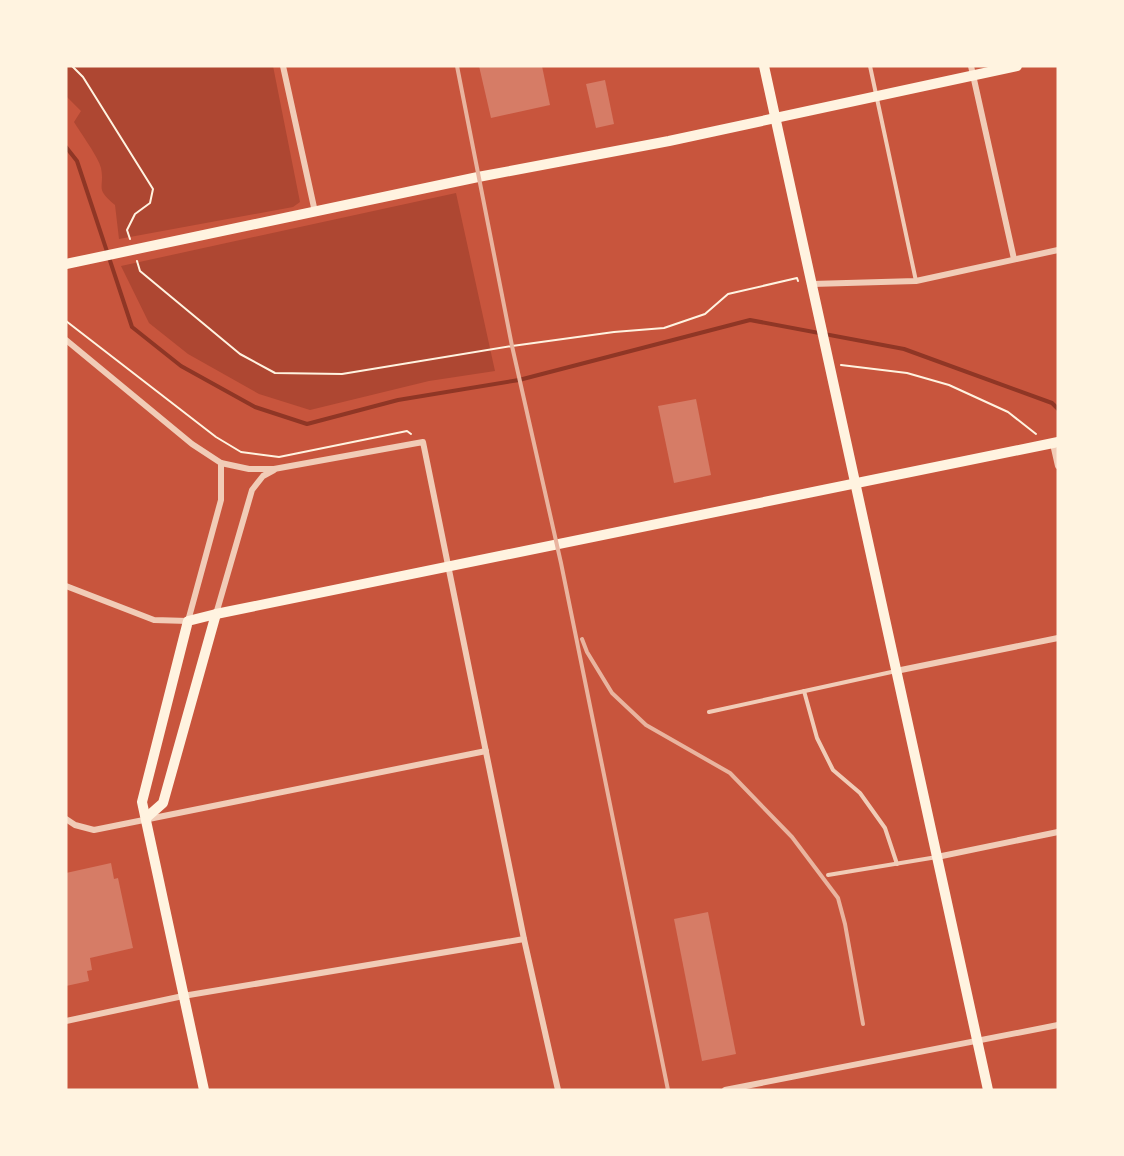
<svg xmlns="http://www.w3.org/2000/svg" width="1124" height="1156" viewBox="0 0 1124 1156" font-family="Mulish,sans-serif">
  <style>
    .green { fill: #ae4732 }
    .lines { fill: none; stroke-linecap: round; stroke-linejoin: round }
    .stream { stroke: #8f3625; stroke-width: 4 }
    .building { fill: #d67c66 }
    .path { stroke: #fff3e0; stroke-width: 2 }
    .service { stroke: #f1ccb7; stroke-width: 4 }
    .minor { stroke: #f1ccb7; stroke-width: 6 }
    .secondary { stroke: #fff3e0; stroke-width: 10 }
    .rail { stroke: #e9b49f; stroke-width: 4 }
  </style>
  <rect width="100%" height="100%" fill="#c8553d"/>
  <g class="green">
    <path d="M66,66H273L300,202L293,207L119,239L115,205C94,188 105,189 101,168C99,158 80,132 74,122L81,111L66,96Z"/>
    <polygon points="456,193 495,371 429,381 310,410 259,394 188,354 149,323 121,266"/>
  </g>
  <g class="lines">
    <polyline class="stream" points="66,147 77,161 132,327 181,366 255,407 307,424 398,400 519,380 750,320 904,349 1052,403 1058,409"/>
  </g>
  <g class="building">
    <polygon points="479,66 542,66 550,105 491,118"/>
    <polygon points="605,80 614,124 596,128 586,84"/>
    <polygon points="696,399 711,475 674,483 658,406"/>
    <polygon points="111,863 114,879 118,878 133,948 90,958 92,970 87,971 89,981 66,986 66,873"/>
    <polygon points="708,912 736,1054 702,1061 674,919"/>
  </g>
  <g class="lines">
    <g class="path">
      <polyline points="72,66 83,77 153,189 150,203 135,214 127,230 130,239"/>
      <polyline points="137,261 140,271 240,354 275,373 342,374 512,346 614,332 664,328 705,314 728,294 797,278 798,281"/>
      <polyline points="66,321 216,437 241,452 279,457 407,431 411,434"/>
      <polyline points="841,365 907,373 949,385 1008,412 1036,434"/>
    </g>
    <g class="service">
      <polyline points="870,66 916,281"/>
      <polyline points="804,691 817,738 833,770 860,793 885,828 897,864"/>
      <polyline points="709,712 896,671"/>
      <polyline points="828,875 937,857"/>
    </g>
    <g class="minor">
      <polyline points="283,66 315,212"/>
      <polyline points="971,66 1014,259"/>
      <polyline points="812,284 916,281 1058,250"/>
      <polyline points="66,340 192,444 221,463 249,469 274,469 423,442 524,939 558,1090"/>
      <polyline points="1053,444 1058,466"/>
      <polyline points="66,586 154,620 188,621 221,500 221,463"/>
      <polyline points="216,614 252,490 263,476 274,470"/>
      <polyline points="896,671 1058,638"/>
      <polyline points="66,819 75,825 94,830 486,751"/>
      <polyline points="937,857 1058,832"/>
      <polyline points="66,1021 183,996 524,939"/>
      <polyline points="725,1090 1058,1025"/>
    </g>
    <g class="secondary">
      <polyline points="764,66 988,1090"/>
      <polyline points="66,264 478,177 669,141 1017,66"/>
      <polyline points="146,818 163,803 216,614"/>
      <polyline points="204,1090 142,802 188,621 216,614 1058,442"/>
    </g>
    <g class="rail">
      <polyline points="457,66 512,346 561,563 668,1090"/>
      <polyline points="582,639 587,652 612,693 646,725 730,773 792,837 838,898 845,924 863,1024"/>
    </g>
  </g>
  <rect width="1124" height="1156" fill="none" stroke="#fff3e0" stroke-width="135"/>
</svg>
